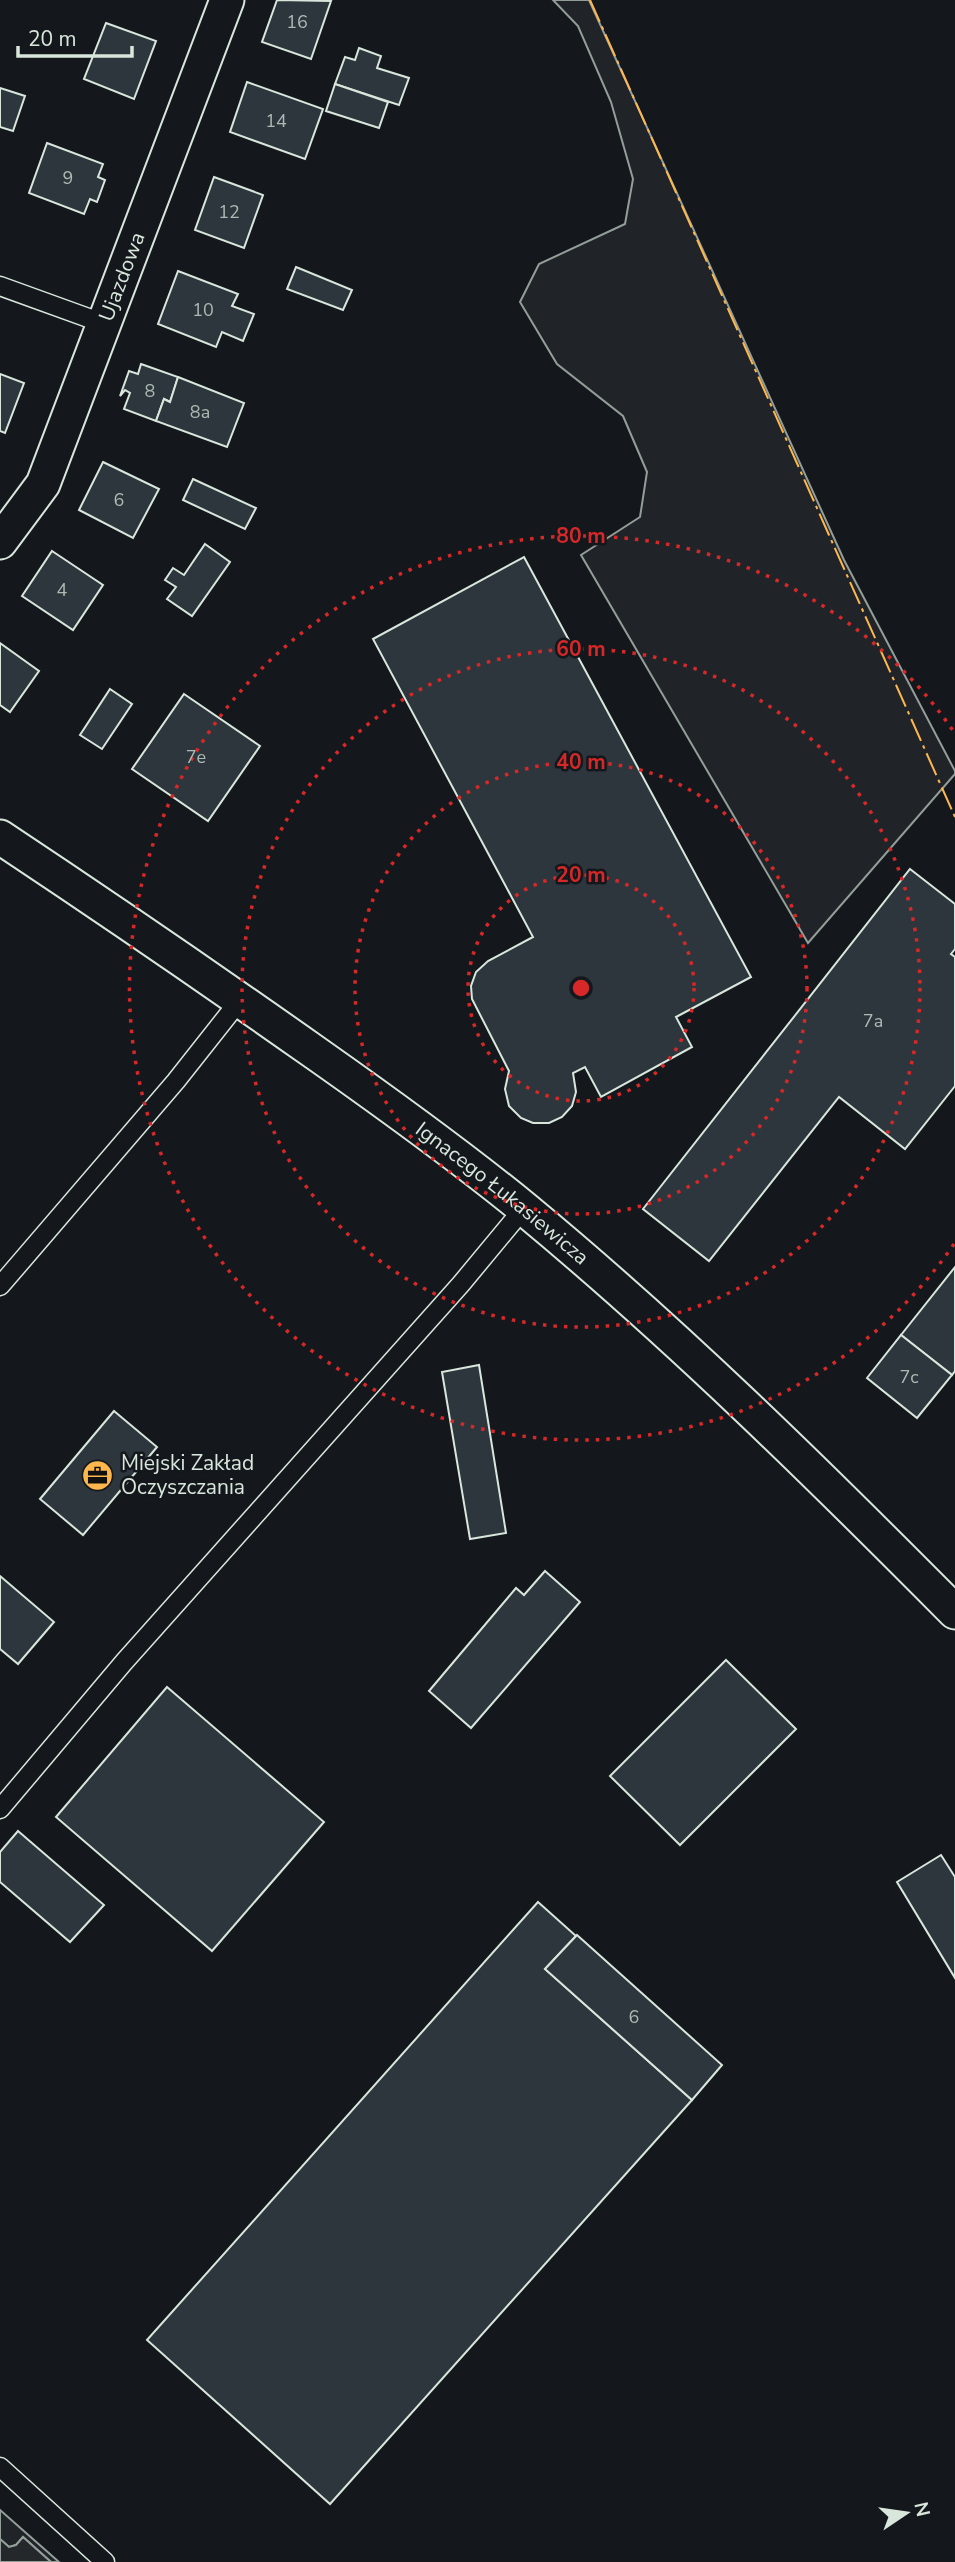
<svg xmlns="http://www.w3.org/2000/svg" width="955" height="2562" viewBox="0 0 955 2562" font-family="'Nunito Sans',sans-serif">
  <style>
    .green { fill: #202428; stroke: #939e99; stroke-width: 2 }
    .parking { fill: #24282b; stroke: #939e99; stroke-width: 2 }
    .building { fill: #2c363c; stroke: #d8e6dc; stroke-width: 2 }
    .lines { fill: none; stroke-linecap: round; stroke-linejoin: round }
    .lane-casing { stroke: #d8e6dc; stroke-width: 21 }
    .street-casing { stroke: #d8e6dc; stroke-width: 37 }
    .lane { stroke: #14181c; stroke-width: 18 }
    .street { stroke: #14181c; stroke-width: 33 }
    .power { stroke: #ffb74d; stroke-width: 2; stroke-dasharray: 24 5 3.5 5; stroke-linecap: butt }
    .ring { fill: none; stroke: #d62828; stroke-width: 3.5; stroke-dasharray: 3.5 7 }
    .labels { text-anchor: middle; stroke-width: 5; stroke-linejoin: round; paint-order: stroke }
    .number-label { font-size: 18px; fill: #adbab4 }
    .street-label { font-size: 21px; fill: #d8e6dc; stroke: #14181c }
    .poi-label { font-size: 21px; fill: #d8e6dc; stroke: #14181c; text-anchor: start }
    .centre { fill: #d62828; stroke: #14181c; stroke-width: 3.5 }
    .ring-label { font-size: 21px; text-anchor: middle; font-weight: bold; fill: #d62828; stroke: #14181c; stroke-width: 5; stroke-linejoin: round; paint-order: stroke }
  </style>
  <rect width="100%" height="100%" fill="#14181c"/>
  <g class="green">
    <polygon points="553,0 589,0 844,560 955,771 955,774 808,943 581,555 640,517 647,472 623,416 557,364 520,302 539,264 625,224 633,179 611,102 578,26"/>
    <polygon points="0,2510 59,2562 51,2562 23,2537 16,2545 9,2547 0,2539"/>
  </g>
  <polygon class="parking" points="23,2537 51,2562 0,2562 0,2539 9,2547 16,2545"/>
  <g class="building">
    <polygon points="277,0 331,1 311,59 262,42"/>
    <polygon points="106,23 156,41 134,99 84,79"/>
    <polygon points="359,48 381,56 377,68 409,78 399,105 335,84 345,57 355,60"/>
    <polygon points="247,82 323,109 305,159 230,132"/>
    <polygon points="335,84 388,102 379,128 326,111"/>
    <polygon points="0,88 25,96 13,131 0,127"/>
    <polygon points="47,143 103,164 98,177 105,180 97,202 90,199 84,214 29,193"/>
    <polygon points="214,177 263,195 244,248 195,230"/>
    <polygon points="296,267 352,290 343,310 287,289"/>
    <polygon points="178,271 238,294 232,306 254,314 243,341 222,332 216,347 158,324"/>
    <polygon points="141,364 178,377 170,402 164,399 156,421 124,409 130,393 125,390 120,396 129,371 138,374"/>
    <polygon points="0,374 24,383 5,433 0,431"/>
    <polygon points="178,377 244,403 227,447 156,421 164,399 170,402"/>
    <polygon points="103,462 159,489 133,538 79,510"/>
    <polygon points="193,479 256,508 245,529 183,500"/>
    <polygon points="205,544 230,562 192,616 167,599 176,587 165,580 173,568 184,575"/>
    <polygon points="52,551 103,585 73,630 22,596"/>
    <polygon points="524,557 751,977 676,1017 692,1047 601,1097 585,1067 573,1073 576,1092 572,1106 562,1117 549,1123 533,1123 521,1118 509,1106 505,1089 509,1071 472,999 471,986 476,972 488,961 533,937 373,639"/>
    <polygon points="0,643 39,671 10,712 0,705"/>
    <polygon points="110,689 132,704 102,749 80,735"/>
    <polygon points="184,694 260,746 208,821 132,769"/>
    <polygon points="910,869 955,904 955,949 951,954 955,957 955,1086 905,1149 839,1097 709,1261 643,1209"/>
    <polygon points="955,1267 955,1371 952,1375 901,1335"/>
    <polygon points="901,1335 952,1375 917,1418 867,1378"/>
    <polygon points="479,1365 506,1533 470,1539 442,1372"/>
    <polygon points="114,1411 157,1447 83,1535 40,1499"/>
    <polygon points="545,1571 580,1602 471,1728 429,1691 516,1588 524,1595"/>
    <polygon points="0,1576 54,1622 18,1664 0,1649"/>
    <polygon points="726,1660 796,1729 680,1845 610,1776"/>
    <polygon points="167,1687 324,1822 212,1951 56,1817"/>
    <polygon points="18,1831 104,1905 70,1942 0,1882 0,1852"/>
    <polygon points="941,1855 955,1877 955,1978 897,1882"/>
    <polygon points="538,1902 576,1936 545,1969 692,2100 330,2504 147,2340"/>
    <polygon points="577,1935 722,2065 692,2100 545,1969"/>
  </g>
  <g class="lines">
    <defs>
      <g id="lane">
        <polyline points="0,286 105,324"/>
        <polyline points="0,1286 176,1081 240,1000"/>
        <polyline points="0,1809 124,1662 461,1284 524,1208"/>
        <polyline points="0,2467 105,2562"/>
      </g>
      <g id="street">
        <path id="s1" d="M0,542L43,484L227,0"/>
        <path id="s2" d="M0,837C107,908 212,980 317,1054C388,1104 459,1155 526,1210C677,1335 817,1473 955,1612"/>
      </g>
    </defs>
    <use href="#lane" class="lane-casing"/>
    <use href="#street" class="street-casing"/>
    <use href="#lane" class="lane"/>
    <use href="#street" class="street"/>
    <polyline class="power" points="590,0 955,817"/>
  </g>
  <g class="ring">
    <circle cx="581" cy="988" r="113"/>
    <circle cx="581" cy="988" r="226"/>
    <circle cx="581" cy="988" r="339"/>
    <path d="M954 1244A452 452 0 1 1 954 732"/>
  </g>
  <defs>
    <symbol id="office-disc" viewBox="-11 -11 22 22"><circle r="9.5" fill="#ffb74d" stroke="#14181c"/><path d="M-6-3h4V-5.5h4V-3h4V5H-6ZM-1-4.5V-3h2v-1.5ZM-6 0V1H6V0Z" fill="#111"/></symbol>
  </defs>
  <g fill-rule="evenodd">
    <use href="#office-disc" x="80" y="1458" width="35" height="35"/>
  </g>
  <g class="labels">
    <g class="number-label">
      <text x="297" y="28">16</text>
      <text x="276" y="127">14</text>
      <text x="68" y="184">9</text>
      <text x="229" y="218">12</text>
      <text x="203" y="316">10</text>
      <text x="150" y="397">8</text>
      <text x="200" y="418">8a</text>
      <text x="119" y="506">6</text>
      <text x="62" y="596">4</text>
      <text x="196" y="763">7e</text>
      <text x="873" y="1027">7a</text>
      <text x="909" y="1383">7c</text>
      <text x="634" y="2023">6</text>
    </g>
    <g class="street-label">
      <text dy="7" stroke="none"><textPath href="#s1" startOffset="294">Ujazdowa</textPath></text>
      <text dy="7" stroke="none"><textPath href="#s2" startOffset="616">Ignacego Łukasiewicza</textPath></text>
    </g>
    <g class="poi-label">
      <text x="121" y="1470">Miejski Zakład<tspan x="121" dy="24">Oczyszczania</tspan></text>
    </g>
  </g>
  <circle cx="581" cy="988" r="10" class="centre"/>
  <g class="ring-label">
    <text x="581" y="543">80 m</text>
    <text x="581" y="656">60 m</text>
    <text x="581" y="769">40 m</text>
    <text x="581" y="882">20 m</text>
  </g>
  <g transform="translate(906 2513) rotate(77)" stroke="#14181c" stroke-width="5" paint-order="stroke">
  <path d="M0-5L12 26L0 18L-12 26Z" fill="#d8e6dc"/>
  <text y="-10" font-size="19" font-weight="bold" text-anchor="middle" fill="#d8e6dc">N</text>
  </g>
  <path d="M18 46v10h114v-10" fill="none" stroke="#d8e6dc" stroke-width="3.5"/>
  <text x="28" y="46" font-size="21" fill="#d8e6dc" stroke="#14181c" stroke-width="5" paint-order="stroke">20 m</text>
</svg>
